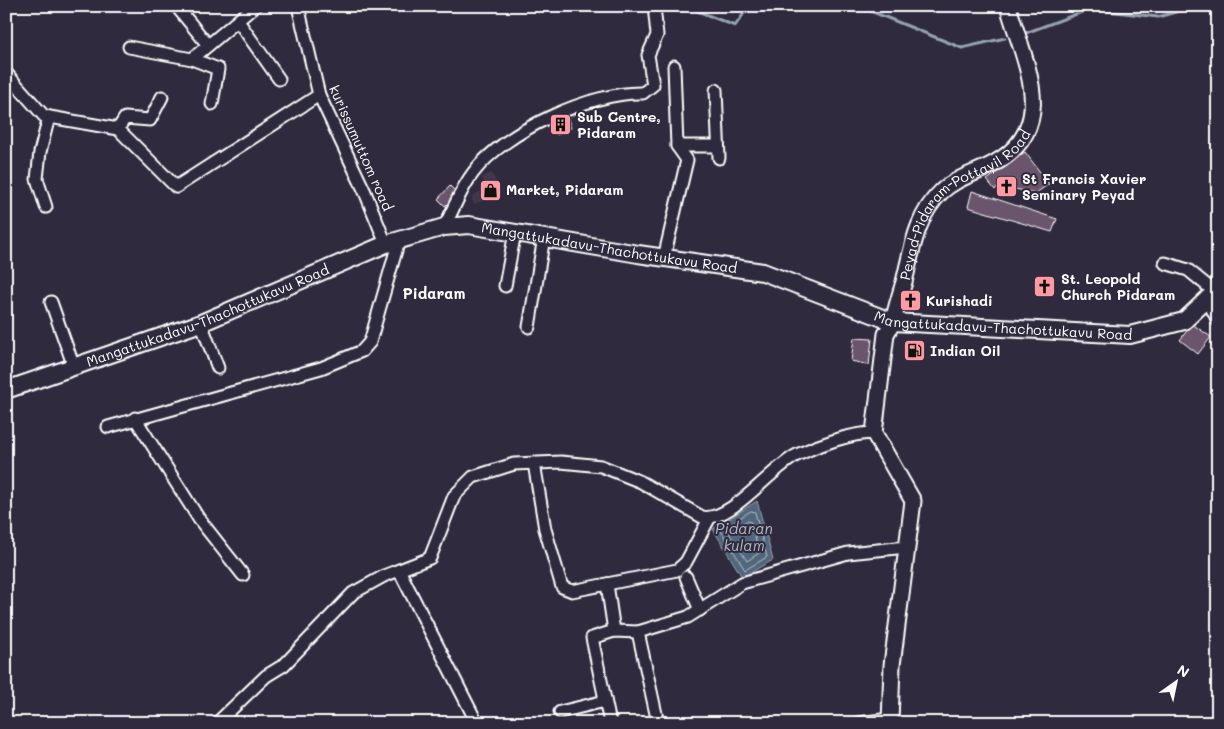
<svg xmlns="http://www.w3.org/2000/svg" width="1224" height="729" viewBox="0 0 1224 729" font-family="Mali,sans-serif">
  <style>
    .built { fill: #41374b }
    .water { fill: #51667c; stroke: #97a3b0 }
    .lines { fill: none; stroke-linecap: round; stroke-linejoin: round }
    .shore { stroke: #b9c2cb; stroke-width: 1 }
    .stream { stroke: #97a3b0; stroke-width: 3 }
    .building { fill: #6a556c; stroke: #fff }
    .minor-casing { stroke: #fff; stroke-width: 15 }
    .tertiary-casing { stroke: #fff; stroke-width: 19 }
    .secondary-casing { stroke: #fff; stroke-width: 20 }
    .minor { stroke: #2f2a3d; stroke-width: 11 }
    .tertiary { stroke: #2f2a3d; stroke-width: 15 }
    .secondary { stroke: #2f2a3d; stroke-width: 16 }
    .labels { text-anchor: middle; stroke-width: 4; stroke-linejoin: round; paint-order: stroke }
    .poi-label { font-size: 14px; font-weight: bold; fill: #fff; stroke: #2f2a3d; text-anchor: start }
    .street-label { font-size: 14px; fill: #fff; stroke: #2f2a3d }
    .neighbourhood-label { font-size: 15px; font-weight: bold; fill: #fff; stroke: #2f2a3d }
    .water-label { font-size: 15px; font-style: italic; fill: #b1bac4; stroke: #2f2a3d }
  </style>
  <rect width="100%" height="100%" fill="#2f2a3d"/>
  <filter id="ink" filterUnits="userSpaceOnUse"><feTurbulence type="fractalNoise" baseFrequency=".02" numOctaves="2"/><feDisplacementMap in="SourceGraphic" scale="10" xChannelSelector="R" yChannelSelector="G"/><feConvolveMatrix kernelMatrix="1 2 1 2 8 2 1 2 1" color-interpolation-filters="sRGB"/></filter>
  <g filter="url(#ink)">
    <polygon class="built" points="492,173 501,193 474,204 471,197 485,188 482,177"/>
    <polygon class="water" points="757,501 773,560 742,577 713,529"/>
    <g class="lines">
      <g class="shore">
        <polygon points="751,511 755,512 767,557 745,570 721,531"/>
        <polygon points="747,521 751,522 759,553 747,561 729,533"/>
      </g>
      <g class="stream">
        <polyline points="523,6 540,8 567,6"/>
        <polyline points="685,6 735,26 747,9"/>
        <polyline points="858,6 962,48 1005,38"/>
        <polyline points="1023,34 1090,9 1158,17 1197,6"/>
      </g>
    </g>
    <g class="building">
      <polygon points="567,115 571,128 557,135 550,121"/>
      <polygon points="1025,152 1049,184 1036,193 1004,187 1002,190 999,186 995,190 987,180"/>
      <polygon points="450,186 458,194 445,206 438,199"/>
      <polygon points="972,191 1057,219 1052,232 968,207"/>
      <polygon points="1192,324 1211,337 1198,354 1180,340"/>
      <polygon points="854,338 872,339 869,365 851,361"/>
    </g>
    <g class="lines">
      <defs>
        <g id="minor">
          <polyline points="298,6 319,95 365,192 386,244"/>
          <polyline points="177,7 208,45"/>
          <polyline points="238,21 279,79"/>
          <polyline points="129,47 192,59 218,69 212,104"/>
          <polyline points="192,59 255,6"/>
          <polyline points="6,73 44,116 118,129 176,187 319,95"/>
          <polyline points="716,90 719,158"/>
          <polyline points="118,129 125,118 150,120 162,97"/>
          <polyline points="677,146 718,146"/>
          <polyline points="46,207 37,179 40,152 49,117"/>
          <path d="M444,227C454,209 460,190 473,173C503,132 592,91 643,93L653,85L648,55L657,35L654,6"/>
          <polyline points="664,258 687,160 677,146 674,66"/>
          <polyline points="1165,263 1188,270 1215,292"/>
          <polyline points="505,286 515,232"/>
          <polyline points="1207,299 1218,321"/>
          <polyline points="51,302 74,367"/>
          <polyline points="201,323 218,368"/>
          <polyline points="529,327 544,237"/>
          <polyline points="135,418 199,519 243,575"/>
          <polyline points="108,427 321,368 362,351 370,342 399,240"/>
          <polyline points="534,463 545,529 562,587 572,591 677,570 686,562 709,519"/>
          <polyline points="399,570 477,723"/>
          <polyline points="686,577 700,610"/>
          <polyline points="607,584 614,631"/>
          <polyline points="560,712 605,701"/>
          <path d="M217,723L266,676L284,665L353,593L384,576L430,558L454,496L473,477L514,464L561,462L601,466L641,482L702,517C730,523 771,468 797,455C818,445 851,433 874,433"/>
          <polyline points="610,723 592,638 614,631 638,632"/>
          <polyline points="658,723 638,632 688,617 742,583 848,553 907,547"/>
          <polyline points="858,723 890,719"/>
        </g>
        <g id="tertiary">
          <path id="s1" d="M890,723L892,665L913,501L874,433L886,334L893,322C896,308 900,295 904,282C912,250 916,216 941,192C956,177 978,173 995,163C1060,126 1024,62 1008,6"/>
        </g>
        <g id="secondary">
          <path id="s2" d="M6,390L201,323L386,244L444,227L469,225L638,254L763,272L893,322L1130,335L1184,321L1218,289"/>
        </g>
      </defs>
      <use href="#minor" class="minor-casing"/>
      <use href="#tertiary" class="tertiary-casing"/>
      <use href="#secondary" class="secondary-casing"/>
      <use href="#minor" class="minor"/>
      <use href="#tertiary" class="tertiary"/>
      <use href="#secondary" class="secondary"/>
    </g>
  </g>
  <defs>
    <symbol id="building-square" viewBox="-11 -11 22 22"><rect x="-9" y="-9" width="18" height="18" rx="4" fill="#ff9aa2" stroke="#2f2a3d"/><path d="M-4-6H4V6H1V3H-1V6H-4ZM-2.5-4.3h1.7v1.8h-1.7ZM.8-4.3h1.7v1.8H.8ZM-2.5-1h1.7V.8h-1.7ZM.8-1h1.7V.8H.8Z" fill="#111"/></symbol>
    <symbol id="church-square" viewBox="-11 -11 22 22"><rect x="-9" y="-9" width="18" height="18" rx="4" fill="#ff9aa2" stroke="#2f2a3d"/><path d="M-1.2-6h2.4v3.5h3.3v2.4h-3.3V6h-2.4V-.1h-3.3v-2.4h3.3Z" fill="#111"/></symbol>
    <symbol id="shop-square" viewBox="-11 -11 22 22"><rect x="-9" y="-9" width="18" height="18" rx="4" fill="#ff9aa2" stroke="#2f2a3d"/><path d="M-5-2.5h2.3a2.7 3.5 0 0 1 5.4 0H5L5.5 6h-11ZM-1.5-2.5h3a1.5 2.3 0 0 0-3 0Z" fill="#111"/></symbol>
    <symbol id="fuel-square" viewBox="-11 -11 22 22"><rect x="-9" y="-9" width="18" height="18" rx="4" fill="#ff9aa2" stroke="#2f2a3d"/><path d="M-5.5-6h7V0h2V4h1.3V-2.5L3-4.5l.8-.8L6-3V5H2.5V1h-1V6h-7ZM-4.2-4.7v3.2H.2V-4.7Z" fill="#111"/></symbol>
  </defs>
  <g fill-rule="evenodd">
    <use href="#building-square" x="548" y="112" width="25" height="25"/>
    <use href="#church-square" x="994" y="174" width="25" height="25"/>
    <use href="#shop-square" x="478" y="178" width="25" height="25"/>
    <use href="#church-square" x="1032" y="274" width="25" height="25"/>
    <use href="#church-square" x="898" y="288" width="25" height="25"/>
    <use href="#fuel-square" x="902" y="338" width="25" height="25"/>
  </g>
  <g class="labels">
    <g class="poi-label">
      <text x="577" y="122">Sub Centre,<tspan x="577" dy="16">Pidaram</tspan></text>
      <text x="1022" y="184">St Francis Xavier<tspan x="1022" dy="16">Seminary Peyad</tspan></text>
      <text x="506" y="195">Market, Pidaram</text>
      <text x="1061" y="284">St. Leopold<tspan x="1061" dy="16">Church Pidaram</tspan></text>
      <text x="926" y="306">Kurishadi</text>
      <text x="930" y="356">Indian Oil</text>
    </g>
    <g class="street-label">
      <text transform="translate(361 148) rotate(66)" y="5">kurissumuttom road</text>
      <text dy="5" stroke="none"><textPath href="#s1" startOffset="561">Peyad-Pidaram-Pottayil Road</textPath></text>
      <text dy="5" stroke="none"><textPath href="#s2" startOffset="635">Mangattukadavu-Thachottukavu Road</textPath></text>
      <text dy="5" stroke="none"><textPath href="#s2" startOffset="215">Mangattukadavu-Thachottukavu Road</textPath></text>
      <text dy="5" stroke="none"><textPath href="#s2" startOffset="1040">Mangattukadavu-Thachottukavu Road</textPath></text>
    </g>
    <g class="neighbourhood-label">
      <text x="434" y="299">Pidaram</text>
    </g>
    <g class="water-label">
      <text x="744" y="534">Pidaran<tspan x="744" dy="17">kulam</tspan></text>
    </g>
  </g>
  <rect width="1224" height="729" fill="none" stroke="#2f2a3d" stroke-width="25"/>
  <rect x="12" y="12" width="1199" height="704" fill="none" stroke="#fff" stroke-width="2" filter="url(#ink)"/>
  <g transform="translate(1176 682) rotate(33)" stroke="#2f2a3d" stroke-width="4" paint-order="stroke">
  <path d="M0-4L9 19L0 12L-9 19Z" fill="#ffffff"/>
  <text y="-8" font-size="14" font-weight="bold" text-anchor="middle" fill="#ffffff">N</text>
  </g>
</svg>
